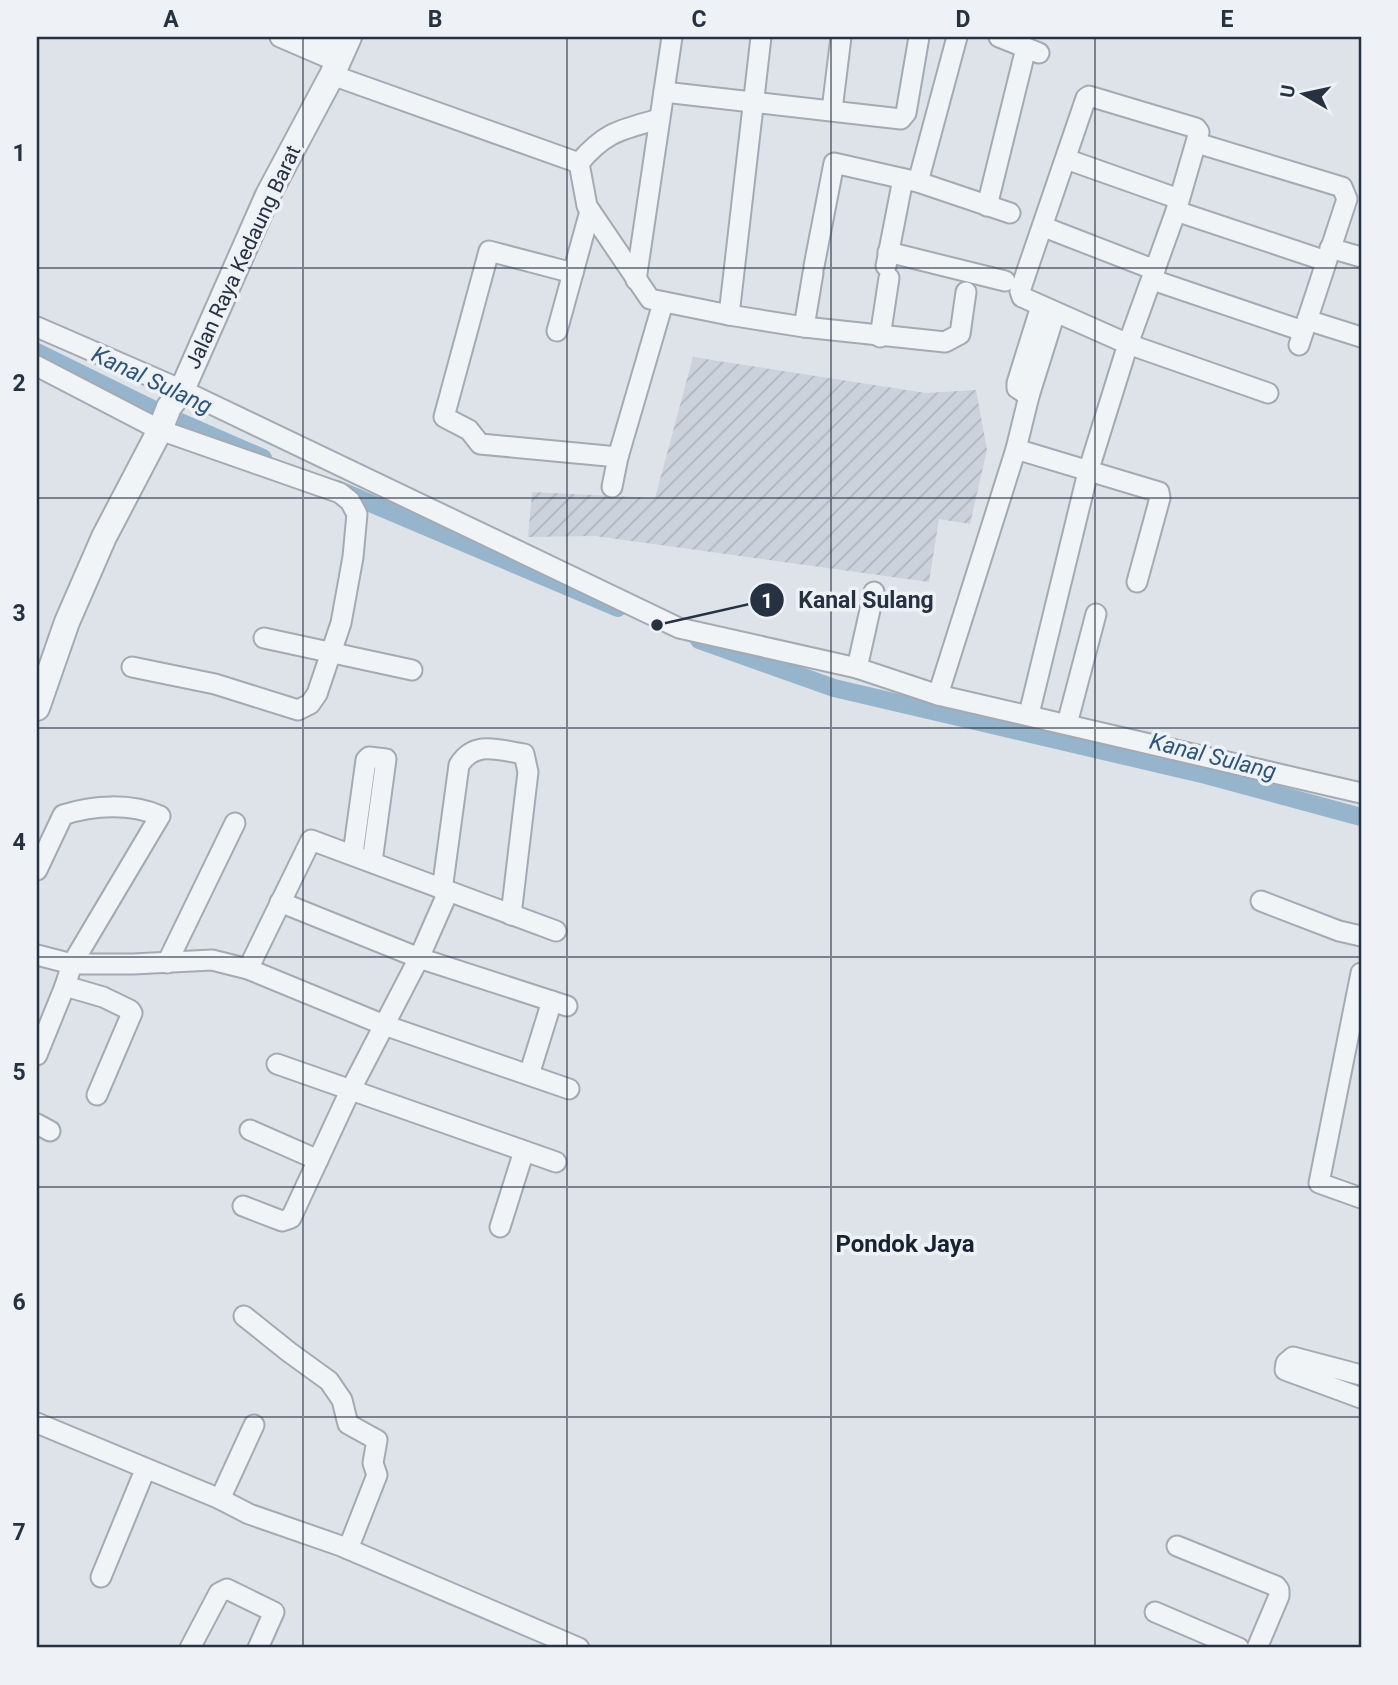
<svg xmlns="http://www.w3.org/2000/svg" width="1398" height="1685" viewBox="0 0 1398 1685" font-family="Roboto,sans-serif">
  <style>
    .industrial { fill: url(#industrial-furrows) }
    .lines { fill: none; stroke-linecap: round; stroke-linejoin: round }
    .canal { stroke: #96b5cc; stroke-width: 18 }
    .minor-casing { stroke: #a3aab3; stroke-width: 23 }
    .tertiary-casing { stroke: #a3aab3; stroke-width: 28 }
    .minor { stroke: #f1f4f7; stroke-width: 19 }
    .tertiary { stroke: #f1f4f7; stroke-width: 24 }
    .grid { fill: none; stroke: #263241; stroke-width: 2; stroke-opacity: 0.55 }
    .labels { text-anchor: middle; stroke-width: 7; stroke-linejoin: round; paint-order: stroke }
    .street-label { font-size: 21px; fill: #263241; stroke: #eef2f6 }
    .water-label { font-size: 23px; font-style: italic; fill: #2d5578; stroke: #eef2f6 }
    .quarter-label { font-size: 24px; font-weight: bold; fill: #182332; stroke: #eef2f6 }
    .leader { fill: none; stroke: #263241; stroke-width: 2.5 }
    .callout-dot { fill: #263241; stroke: #eef2f6; stroke-width: 2.5 }
    .mark-label { font-size: 21px; text-anchor: middle; font-weight: bold; fill: #fff }
    .callout-label { font-size: 23px; text-anchor: middle; font-weight: bold; fill: #263241; stroke: #eef2f6; stroke-width: 7; stroke-linejoin: round; paint-order: stroke }
    .neatline { fill: none; stroke: #263241; stroke-width: 2.5 }
    .grid-label { font-size: 23px; text-anchor: middle; font-weight: bold; fill: #263241 }
  </style>
  <defs>
    <pattern id="industrial-furrows" width="10" height="10" patternUnits="userSpaceOnUse" patternTransform="scale(1.75)"><rect width="10" height="10" fill="#ccd2db"/><path d="M-1 1l2-2M0 10L10 0M9 11l2-2" fill="none" stroke="#afb5bd"/></pattern>
  </defs>
  <rect width="100%" height="100%" fill="#dee3e9"/>
  <polygon class="industrial" points="693,357 926,393 976,390 987,450 970,524 939,519 929,582 595,536 528,537 532,492 655,498"/>
  <g class="lines">
    <g class="canal">
      <polyline points="37,352 171,418 263,458"/>
      <polyline points="337,489 618,608"/>
      <polyline points="699,640 834,688 1206,775 1361,817"/>
    </g>
    <defs>
      <g id="minor">
        <polyline points="280,37 338,62"/>
        <polyline points="315,37 344,50"/>
        <polyline points="999,37 1039,53"/>
        <polyline points="332,75 579,163"/>
        <polyline points="664,92 901,119 906,113 919,37"/>
        <polyline points="832,110 841,37"/>
        <path d="M659,119C621,130 606,131 579,163L587,206L650,299L729,315L804,327L945,342L960,334L966,292"/>
        <polyline points="1197,143 1342,187 1347,199 1299,345"/>
        <polyline points="1066,159 1179,199"/>
        <polyline points="918,182 957,37"/>
        <polyline points="987,206 1026,48"/>
        <polyline points="1176,211 1326,261"/>
        <polyline points="1044,227 1155,270"/>
        <polyline points="1330,248 1361,257"/>
        <polyline points="888,252 1005,281"/>
        <polyline points="814,266 834,163 918,182 1010,213"/>
        <polyline points="886,266 903,179"/>
        <polyline points="573,273 489,251 444,417 469,430 480,444 618,457"/>
        <polyline points="636,280 672,37"/>
        <polyline points="1153,280 1303,331"/>
        <polyline points="729,315 761,37"/>
        <polyline points="1307,320 1361,337"/>
        <polyline points="37,327 182,390 679,628 857,668 938,695 1361,793"/>
        <polyline points="804,327 813,273"/>
        <polyline points="557,331 590,211"/>
        <polyline points="880,337 889,278"/>
        <polyline points="37,366 160,430 340,493 350,501 357,514 353,557 341,623 317,694 310,704 298,710 215,684 132,667"/>
        <polyline points="1029,396 1017,388 1017,383 1041,306"/>
        <polyline points="1016,449 1159,492 1160,498 1137,582"/>
        <polyline points="612,487 618,457 663,303"/>
        <polyline points="264,638 412,670"/>
        <polyline points="857,668 874,592"/>
        <polyline points="938,695 1016,449 1029,396 1055,313"/>
        <polyline points="1029,714 1088,472 1128,344 1176,211 1199,132 1196,128 1089,96 1086,98 1020,291 1022,297 1128,344 1268,393"/>
        <polyline points="1067,724 1096,614"/>
        <polyline points="353,854 366,760 369,757 386,759 372,862"/>
        <path d="M37,870L63,815C93,805 131,803 160,816L72,964L65,986L37,1055"/>
        <path d="M442,890L459,765C475,740 498,750 524,754L528,772L511,915"/>
        <polyline points="1261,901 1339,931 1361,936"/>
        <polyline points="280,902 419,958 567,1006"/>
        <polyline points="37,955 72,964 133,964 212,960 248,969 384,1025 569,1089"/>
        <polyline points="167,963 235,823"/>
        <polyline points="248,969 311,840 556,931"/>
        <polyline points="1361,973 1319,1183 1361,1198"/>
        <polyline points="65,986 103,997 130,1010 132,1013 97,1095"/>
        <polyline points="277,1064 556,1162"/>
        <polyline points="529,1075 552,1001"/>
        <polyline points="37,1124 50,1131"/>
        <polyline points="250,1130 318,1160"/>
        <polyline points="243,1206 282,1221 291,1218 350,1091 419,958 448,892"/>
        <polyline points="500,1227 524,1151"/>
        <polyline points="244,1316 289,1352 329,1381 342,1400 348,1424 377,1440 373,1463 377,1475 348,1549"/>
        <polyline points="1361,1375 1293,1357 1286,1363 1285,1370 1361,1398"/>
        <polyline points="37,1423 220,1499 249,1514 341,1546 579,1648"/>
        <polyline points="220,1499 254,1425"/>
        <polyline points="1177,1546 1276,1586 1279,1590 1279,1596 1257,1648"/>
        <polyline points="101,1577 145,1470"/>
        <polyline points="1155,1612 1239,1648"/>
        <polyline points="190,1648 219,1593 227,1589 274,1612 258,1648"/>
      </g>
      <polyline id="tertiary" points="37,708 67,622 104,537 160,430 169,407 182,390 268,195 332,75 349,37"/>
    </defs>
    <use href="#minor" class="minor-casing"/>
    <use href="#tertiary" class="tertiary-casing"/>
    <use href="#minor" class="minor"/>
    <use href="#tertiary" class="tertiary"/>
  </g>
  <path class="grid" d="M303,37V1648M567,37V1648M831,37V1648M1095,37V1648M37,268H1361M37,498H1361M37,728H1361M37,957H1361M37,1187H1361M37,1417H1361"/>
  <g class="labels">
    <g class="street-label">
      <text transform="translate(243 257) rotate(-65)" y="7">Jalan Raya Kedaung Barat</text>
    </g>
    <g class="water-label">
      <text transform="translate(152 380) rotate(25)" y="8">Kanal Sulang</text>
      <text transform="translate(1213 756) rotate(14)" y="8">Kanal Sulang</text>
    </g>
    <g class="quarter-label">
      <text x="905" y="1252">Pondok Jaya</text>
    </g>
  </g>
  <path class="leader" d="M657 625L767 600"/>
  <g class="callout-dot">
    <circle cx="657" cy="625" r="7"/>
    <circle cx="767" cy="600" r="18"/>
  </g>
  <g class="mark-label">
    <text x="767" y="608">1</text>
  </g>
  <g class="callout-label">
    <text x="866" y="608">Kanal Sulang</text>
  </g>
  <rect width="1398" height="1685" fill="none" stroke="#eef2f6" stroke-width="77"/>
  <g transform="translate(1304 94) rotate(279)" stroke="#eef2f6" stroke-width="5" paint-order="stroke">
  <path d="M0-5L12 26L0 18L-12 26Z" fill="#263241"/>
  <text y="-10" font-size="19" font-weight="bold" text-anchor="middle" fill="#263241">U</text>
  </g>
  <rect x="38" y="38" width="1322" height="1608" class="neatline"/>
  <g class="grid-label">
    <text x="171" y="27">A</text>
    <text x="435" y="27">B</text>
    <text x="699" y="27">C</text>
    <text x="963" y="27">D</text>
    <text x="1227" y="27">E</text>
    <text x="19" y="161">1</text>
    <text x="19" y="391">2</text>
    <text x="19" y="621">3</text>
    <text x="19" y="850">4</text>
    <text x="19" y="1080">5</text>
    <text x="19" y="1310">6</text>
    <text x="19" y="1540">7</text>
  </g>
</svg>
